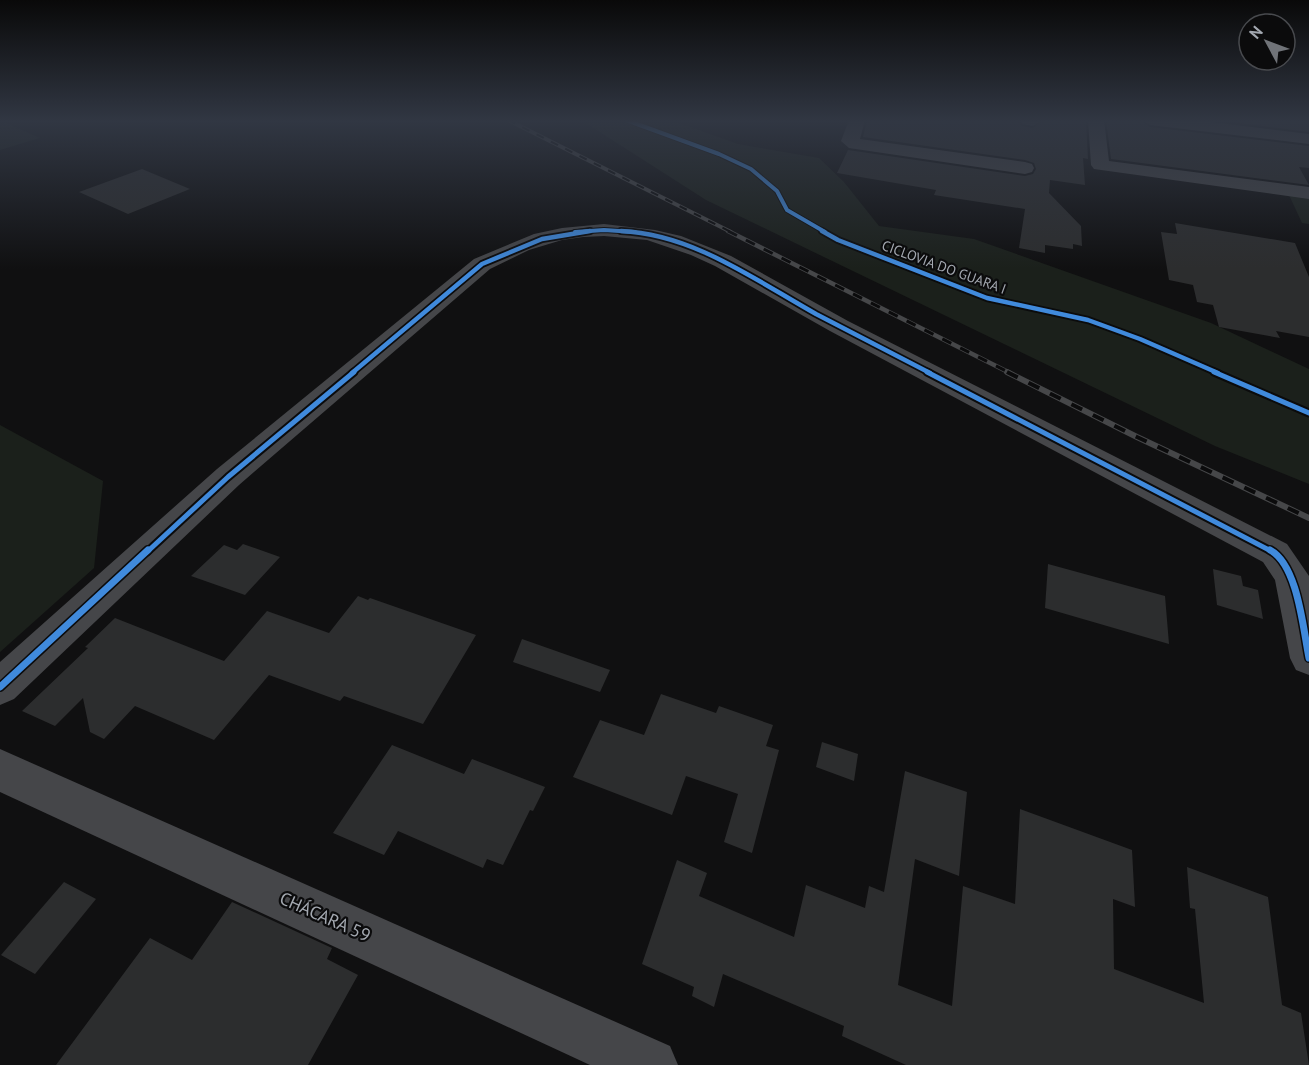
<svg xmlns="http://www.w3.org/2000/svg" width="1309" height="1065" viewBox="0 0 1309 1065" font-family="'PT Sans',sans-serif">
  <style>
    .green { fill: #1b201b }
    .building { fill: #2c2d2e }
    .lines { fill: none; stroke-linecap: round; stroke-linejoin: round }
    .minor { fill: #454649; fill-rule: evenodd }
    .rail-far2-casing { stroke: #464749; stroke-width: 4 }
    .rail-far1-casing { stroke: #464749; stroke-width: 4.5 }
    .rail-casing { stroke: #464749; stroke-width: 6 }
    .rail-far2 { stroke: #0b0b0c; stroke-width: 2; stroke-dasharray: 8; stroke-linecap: butt }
    .rail-far1 { stroke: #0b0b0c; stroke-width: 3; stroke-dasharray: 10; stroke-linecap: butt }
    .rail { stroke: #0b0b0c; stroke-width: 4; stroke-dasharray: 12; stroke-linecap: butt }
    .cycleway-far3-casing { stroke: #0b0b0c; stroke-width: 6 }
    .cycleway-far2-casing { stroke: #0b0b0c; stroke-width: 8 }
    .cycleway-far1-casing { stroke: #0b0b0c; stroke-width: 9 }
    .cycleway-casing { stroke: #0b0b0c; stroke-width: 10 }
    .cycleway-far3 { stroke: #408adc; stroke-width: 4 }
    .cycleway-far2 { stroke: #408adc; stroke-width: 4.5 }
    .cycleway-far1 { stroke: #408adc; stroke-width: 5 }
    .cycleway { stroke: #408adc; stroke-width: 7 }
    .labels { text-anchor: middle; stroke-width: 4.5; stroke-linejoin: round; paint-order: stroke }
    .far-street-label { font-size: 14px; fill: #a3a8b0; stroke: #0b0b0c }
    .near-street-label { font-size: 18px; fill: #a3a8b0; stroke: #0b0b0c }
  </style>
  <rect width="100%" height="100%" fill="#101011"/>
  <g class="green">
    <polygon points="581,120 671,120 738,144 819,158 844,182 879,226 974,239 1211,323 1309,369 1309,484 1215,446 706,200"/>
    <polygon points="4,122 40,138 0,150 0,124"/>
    <polygon points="1289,195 1309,198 1309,224 1302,223"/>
    <polygon points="0,425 103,481 94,568 0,652"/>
  </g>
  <g class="building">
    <polygon points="867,120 1018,120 1022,126 1033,128 1043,120 1086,120 1088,159 1083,158 1085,185 1050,180 1049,193 1081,226 1082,246 1073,244 1073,249 1045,245 1045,253 1019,248 1025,209 934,195 936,190 837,173 848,150 1025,176 1033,174 1036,169 1034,163 1025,160 863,137"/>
    <polygon points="1106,120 1140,120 1150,127 1309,146 1309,168 1299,167 1309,185 1111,159"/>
    <polygon points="1216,120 1309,120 1309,132"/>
    <polygon points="142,169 190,189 128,214 79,192"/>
    <polygon points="1175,223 1295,243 1309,277 1309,337 1276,331 1280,338 1219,327 1213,305 1197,302 1193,285 1169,280 1161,232 1177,234"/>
    <polygon points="243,544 280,557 245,595 191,576 224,545 237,550"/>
    <polygon points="1048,564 1165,596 1169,644 1045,608"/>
    <polygon points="1213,569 1241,576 1243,586 1258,590 1263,619 1217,605"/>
    <polygon points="358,596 368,600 370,598 476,635 423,724 344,696 340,701 269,675 214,740 135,706 104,739 90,732 83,698 55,726 22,711 88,648 85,647 115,618 224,661 267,611 329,633"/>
    <polygon points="522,639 610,670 600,692 513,662"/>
    <polygon points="661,694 716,713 719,706 773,725 766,746 779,750 752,853 724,842 738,794 686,776 672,815 573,777 600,720 644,735"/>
    <polygon points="822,742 858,754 854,781 816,767"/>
    <polygon points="392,745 464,774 472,759 545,787 533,811 530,810 503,865 487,859 483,868 398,831 384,855 333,833"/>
    <polygon points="905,771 967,792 959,876 915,859 898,985 952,1006 963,886 1015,904 1020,809 1132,850 1135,907 1113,899 1114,969 1204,1003 1195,909 1190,908 1187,867 1268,897 1282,1005 1301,1013 1309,1065 906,1065 842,1036 844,1026 723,974 714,1007 692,996 694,987 642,964 677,860 707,873 699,896 794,937 806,885 865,908 869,886 884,892"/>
    <polygon points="64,882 96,899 35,974 1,955"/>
    <polygon points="232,902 332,948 327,959 358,975 308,1065 56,1065 150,938 192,960"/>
  </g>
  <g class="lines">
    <g class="minor">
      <polygon points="849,120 865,120 860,139 1025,162 1032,164 1034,168 1032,172 1025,174 849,148 841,141"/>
      <polygon points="1020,120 1041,120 1041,121 1033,126 1022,124"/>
      <polygon points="1088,120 1104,120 1109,161 1309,187 1309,199 1094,169 1091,165"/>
      <polygon points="1142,120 1195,120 1309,134 1309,144 1150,125"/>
      <polygon points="604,224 655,230 681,236 731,256 848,321 1287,544 1309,576 1309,675 1296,670 1290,658 1275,580 1263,562 830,331 715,266 691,255 647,240 604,236 583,237 562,240 529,250 490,269 239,485 14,699 0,705 0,662 217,469 474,259 534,234 562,228"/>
      <polygon points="0,749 670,1046 678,1065 590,1065 0,792"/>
    </g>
    <defs>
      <polyline id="rail-far2" points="508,120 731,232"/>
      <polyline id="rail-far1" points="728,231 1010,373"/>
      <polyline id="rail" points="1007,372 1137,437 1309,518"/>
    </defs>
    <use href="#rail-far2" class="rail-far2-casing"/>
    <use href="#rail-far1" class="rail-far1-casing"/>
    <use href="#rail" class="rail-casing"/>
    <use href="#rail-far2" class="rail-far2"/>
    <use href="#rail-far1" class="rail-far1"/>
    <use href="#rail" class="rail"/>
    <defs>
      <g id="cycleway-far3">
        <polyline points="626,120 719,154 751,169 777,191 787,210 825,232"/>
        <polyline points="575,232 604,230 635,232"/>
      </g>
      <g id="cycleway-far2">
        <path d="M621,231C693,234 755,280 816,314C854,334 892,353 930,373"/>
        <polyline points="822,231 838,240 987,298 1088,320 1140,339 1218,373"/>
        <polyline points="352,373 482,264 542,239 590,231"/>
      </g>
      <g id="cycleway-far1">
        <polyline points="927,372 1273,552"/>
        <polyline points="1214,372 1309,413"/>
        <polyline points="147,552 228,477 354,372"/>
      </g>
      <g id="cycleway">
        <path d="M1270,550C1298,565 1303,629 1309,658"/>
        <polyline points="0,687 148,550"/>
      </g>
    </defs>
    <use href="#cycleway-far3" class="cycleway-far3-casing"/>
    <use href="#cycleway-far2" class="cycleway-far2-casing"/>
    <use href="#cycleway-far1" class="cycleway-far1-casing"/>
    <use href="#cycleway" class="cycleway-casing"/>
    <use href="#cycleway-far3" class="cycleway-far3"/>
    <use href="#cycleway-far2" class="cycleway-far2"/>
    <use href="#cycleway-far1" class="cycleway-far1"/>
    <use href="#cycleway" class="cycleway"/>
  </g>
  <linearGradient id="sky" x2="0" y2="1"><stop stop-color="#090909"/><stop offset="0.45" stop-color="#313743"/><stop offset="1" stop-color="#313743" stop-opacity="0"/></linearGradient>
  <rect width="1309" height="269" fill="url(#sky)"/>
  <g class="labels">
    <g class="far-street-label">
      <text transform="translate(944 267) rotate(20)" y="5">CICLOVIA DO GUARA I</text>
    </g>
    <g class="near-street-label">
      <text transform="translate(325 917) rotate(24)" y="6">CHÁCARA 59</text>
    </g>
  </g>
  <g transform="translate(1267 42) rotate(311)"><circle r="28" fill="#0b0b0c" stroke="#484a4e" stroke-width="1.5"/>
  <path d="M0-4.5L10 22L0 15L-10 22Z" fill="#707378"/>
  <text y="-9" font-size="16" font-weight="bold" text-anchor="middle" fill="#a3a8b0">N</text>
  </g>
</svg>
